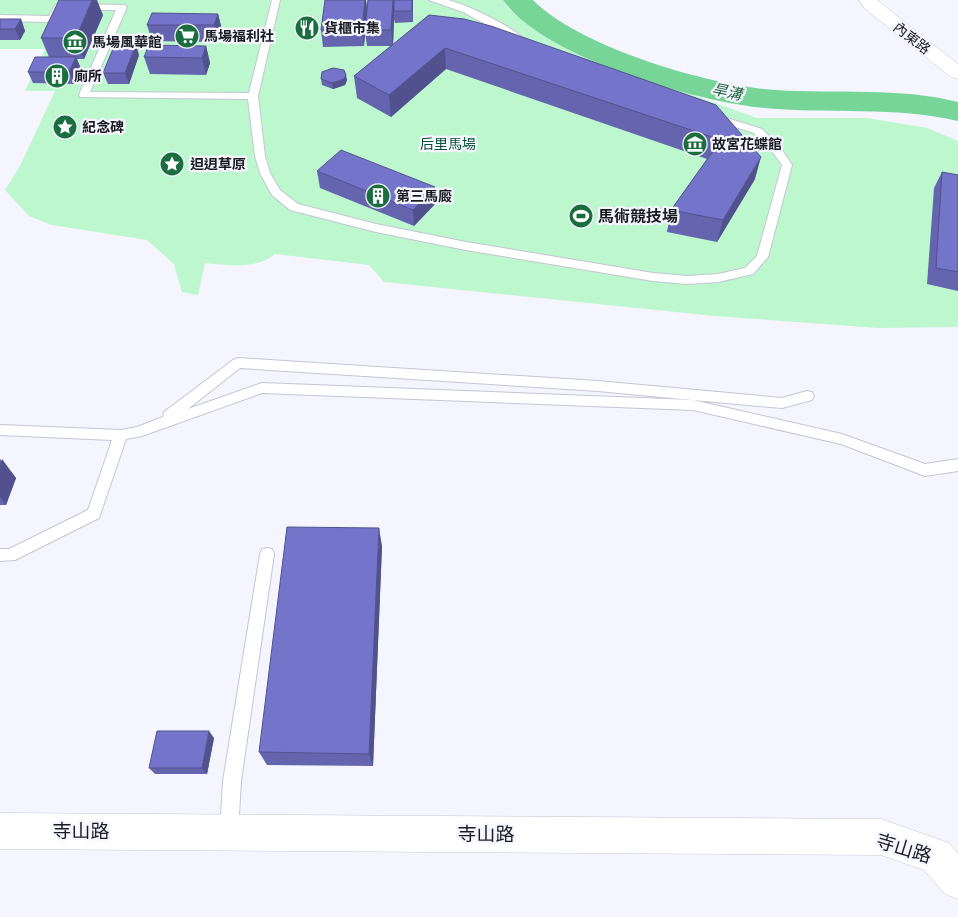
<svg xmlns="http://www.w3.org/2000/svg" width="958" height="917" viewBox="0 0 958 917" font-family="Roboto,'Noto Sans TC',sans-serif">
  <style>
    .green { fill: #bcf7cd }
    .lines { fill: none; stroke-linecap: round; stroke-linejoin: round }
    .river { fill: #76d597; fill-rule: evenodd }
    .lane-casing { stroke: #c4c6d5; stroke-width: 2 }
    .street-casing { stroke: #c4c6d5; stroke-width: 1 }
    .secondary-casing { stroke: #c4c6d5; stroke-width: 1 }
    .lane { fill: #fff; fill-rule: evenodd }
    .street { fill: #fff; fill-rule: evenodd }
    .secondary { fill: #fff; fill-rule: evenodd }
    .wall { fill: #6465ae }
    .shaded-wall { fill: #51528d }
    .building { fill: #7475ca; stroke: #51528d }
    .labels { text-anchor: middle; stroke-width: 4.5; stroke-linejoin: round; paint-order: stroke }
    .far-poi-label { font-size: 14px; font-weight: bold; fill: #1a1b20; stroke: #f4f5fe; text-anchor: start }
    .far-street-label { font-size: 14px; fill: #1a1b20; stroke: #f4f5fe }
    .far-park-label { font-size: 14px; fill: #06522c; stroke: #f4f5fe }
    .far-water-label { font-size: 15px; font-style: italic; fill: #1b6038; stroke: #f4f5fe }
    .poi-label { font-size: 16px; font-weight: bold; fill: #1a1b20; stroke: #f4f5fe; text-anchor: start }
    .near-street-label { font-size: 19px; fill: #1a1b20; stroke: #f4f5fe }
  </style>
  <rect width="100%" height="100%" fill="#f4f5fe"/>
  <path class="green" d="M0,0H503L508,8L529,25L602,62L757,118H867L927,128L958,141V327L878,328L715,316L384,282L369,265L275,254C256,270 228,265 205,263L198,295L182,292L174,264L147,240L52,225L29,216L5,190L20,166L55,91H25L45,49H0Z"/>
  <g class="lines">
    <path class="river" d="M503,0H533C579,47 710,86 776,90C836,94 899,87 958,102V121C895,106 829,114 765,108C697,102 543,57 503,0Z"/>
    <defs>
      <g id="lane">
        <polygon points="272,0 280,0 258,96 265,156 270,173 280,190 298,204 376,224 466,242 653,273 687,276 718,274 745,268 757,256 782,165 772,151 754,133 710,119 710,115 714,114 762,129 780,147 792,165 768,257 753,274 718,282 687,284 653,281 466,250 376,232 290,210 272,195 260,173 255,156 248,99 80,97 79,95 116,10 61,10 55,21 52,22 0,21 0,15 49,16 55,5 58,4 125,5 127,7 90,92 249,93"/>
        <path d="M429,0C435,0 442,0 448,0C465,4 511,26 523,38L518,41L515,40L463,12Z"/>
        <path d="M238,358L598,381L782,398L807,391L812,392L814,396L812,400L782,408L693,400L842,434L925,464L958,459V471L925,476L841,444L693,410L262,393L142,436L126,439L99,518L15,560L0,561V549H9L88,510L112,440L0,435V425L121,430L137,427L163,417L164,412L233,360ZM240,368L598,391L692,400L262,383L188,409Z"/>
        <polygon points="267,548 272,549 274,554 241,781 238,832 235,838 229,841 223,838 220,832 223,781 260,554 262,549"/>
      </g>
      <polygon id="street" points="859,0 877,0 958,64 958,79 951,77 865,9"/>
      <polygon id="secondary" points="0,813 881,819 949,843 958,854 958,899 945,894 924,870 881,855 0,849"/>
    </defs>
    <use href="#lane" class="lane-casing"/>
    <use href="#street" class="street-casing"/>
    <use href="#secondary" class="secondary-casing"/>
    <use href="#lane" class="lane"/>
    <use href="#street" class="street"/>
    <use href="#secondary" class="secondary"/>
  </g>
  <g class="wall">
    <polygon points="325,0 366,0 367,10 368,0 413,0 413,22 395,23 394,19 393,45 429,15 716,105 755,179 717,242 667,232 671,210 707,159 446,69 391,117 357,98 354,76 391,46 367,46 365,32 364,46 323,47 321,30"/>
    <polygon points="218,14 222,30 218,42 152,41 147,25"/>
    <polygon points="103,15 84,59 77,59 81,69 74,84 33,83 28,72 49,57 41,38"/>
    <polygon points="0,19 21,19 25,31 20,40 0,40"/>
    <polygon points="206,46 210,63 206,75 150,74 144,57"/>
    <polygon points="139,55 129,84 108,84 103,73"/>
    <polygon points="321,79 347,80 345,85 333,89 322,85"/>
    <polygon points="317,171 436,203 414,226 320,188"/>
    <polygon points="942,172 958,175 958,291 927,284 934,188"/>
    <polygon points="0,459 16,478 6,505 0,505"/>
    <polygon points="382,546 373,766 267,765 259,752"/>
    <polygon points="214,738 207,774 155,774 149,768"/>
  </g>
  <g class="shaded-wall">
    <polygon points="92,0 97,0 103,15 84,59 76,38"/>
    <polygon points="365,0 366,0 367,10 364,46 362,30"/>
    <polygon points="393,0 395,0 394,11 394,19 393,46 391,30"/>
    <polygon points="412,0 413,0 413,22"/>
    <polygon points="218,14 222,30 218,42 214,25"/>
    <polygon points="21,19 25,31 20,40 15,29"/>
    <polygon points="136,44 139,55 129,84 125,73"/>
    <polygon points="206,46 210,63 206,75 202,58"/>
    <polygon points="445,48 446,69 391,117 389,95"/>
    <polygon points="76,57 81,69 74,84 69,72"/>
    <polygon points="346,75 347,80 345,85 333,89 332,83"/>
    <polygon points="761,157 755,179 717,242 723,220"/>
    <polygon points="435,187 436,203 414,226 413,210"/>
    <polygon points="2,459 16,478 6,505 0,497 0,464"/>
    <polygon points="379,528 382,546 373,766 369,754"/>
    <polygon points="209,731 214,738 207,774 202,768"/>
  </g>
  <g class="building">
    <polygon points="59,0 92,0 76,38 41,38"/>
    <polygon points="325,0 365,0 362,30 321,30"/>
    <polygon points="368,0 393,0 391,30 365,30"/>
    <rect x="394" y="0" width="18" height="11"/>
    <polygon points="152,13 218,14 214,25 147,25"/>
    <polygon points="429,15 464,19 491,26 716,105 761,157 723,220 671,210 721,140 445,48 389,95 354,76"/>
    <polygon points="0,19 21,19 15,29 0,29"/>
    <polygon points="115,44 136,44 125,73 103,73"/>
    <polygon points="149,45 206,46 202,58 144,57"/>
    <polygon points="35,57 76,57 69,72 28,72"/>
    <polygon points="333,68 344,70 346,75 344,79 332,83 321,79 322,72"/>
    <polygon points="341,150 435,187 413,210 317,171"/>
    <polygon points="942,172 958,175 958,272 936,268"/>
    <polygon points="287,527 379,528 369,754 259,752"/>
    <polygon points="157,731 209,731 202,768 149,768"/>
  </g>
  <defs>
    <symbol id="restaurant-disc" viewBox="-11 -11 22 22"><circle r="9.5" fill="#1a6d3f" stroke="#f4f5fe"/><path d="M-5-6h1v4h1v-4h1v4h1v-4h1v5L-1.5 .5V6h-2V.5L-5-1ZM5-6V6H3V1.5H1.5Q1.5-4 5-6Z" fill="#fff"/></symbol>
    <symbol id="supermarket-disc" viewBox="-11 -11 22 22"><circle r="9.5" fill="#1a6d3f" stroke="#f4f5fe"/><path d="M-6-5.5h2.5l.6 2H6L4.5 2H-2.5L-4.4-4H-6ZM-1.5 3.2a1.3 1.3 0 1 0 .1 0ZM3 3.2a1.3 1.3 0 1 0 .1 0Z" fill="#fff"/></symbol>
    <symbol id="museum-disc" viewBox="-11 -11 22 22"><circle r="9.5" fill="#1a6d3f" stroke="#f4f5fe"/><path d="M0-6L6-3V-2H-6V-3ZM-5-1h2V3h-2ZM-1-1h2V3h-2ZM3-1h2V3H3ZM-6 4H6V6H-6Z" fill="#fff"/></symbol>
    <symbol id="building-disc" viewBox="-11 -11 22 22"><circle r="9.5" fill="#1a6d3f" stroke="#f4f5fe"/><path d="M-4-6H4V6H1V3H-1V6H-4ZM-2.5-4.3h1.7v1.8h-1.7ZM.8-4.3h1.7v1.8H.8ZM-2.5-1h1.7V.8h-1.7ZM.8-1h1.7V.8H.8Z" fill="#fff"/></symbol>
    <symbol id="sight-disc" viewBox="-11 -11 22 22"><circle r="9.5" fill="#1a6d3f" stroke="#f4f5fe"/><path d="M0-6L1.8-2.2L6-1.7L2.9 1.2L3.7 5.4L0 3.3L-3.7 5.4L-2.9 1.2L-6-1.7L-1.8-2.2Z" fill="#fff"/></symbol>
    <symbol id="stadium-disc" viewBox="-11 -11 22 22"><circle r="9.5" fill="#1a6d3f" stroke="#f4f5fe"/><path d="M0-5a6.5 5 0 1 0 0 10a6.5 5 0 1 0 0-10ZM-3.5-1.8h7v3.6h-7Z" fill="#fff"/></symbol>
  </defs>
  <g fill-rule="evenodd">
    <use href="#restaurant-disc" x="293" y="14" width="28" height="28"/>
    <use href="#supermarket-disc" x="173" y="22" width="28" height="28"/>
    <use href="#museum-disc" x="61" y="28" width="28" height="28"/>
    <use href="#building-disc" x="43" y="62" width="28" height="28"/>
    <use href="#sight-disc" x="51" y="113" width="28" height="28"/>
    <use href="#museum-disc" x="681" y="130" width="28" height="28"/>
    <use href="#sight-disc" x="158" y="150" width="28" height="28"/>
    <use href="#building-disc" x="364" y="182" width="28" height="28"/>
    <use href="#stadium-disc" x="567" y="202" width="28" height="28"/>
  </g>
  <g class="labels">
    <g class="far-poi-label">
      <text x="324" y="33">貨櫃市集</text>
      <text x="204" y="41">馬場福利社</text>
      <text x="92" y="47">馬場風華館</text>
      <text x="74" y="81">廁所</text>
      <text x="82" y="132">紀念碑</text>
      <text x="712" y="149">故宮花蝶館</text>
      <text x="190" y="169">𨑨迌草原</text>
      <text x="396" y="201">第三馬廄</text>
    </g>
    <g class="far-street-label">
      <text transform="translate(912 38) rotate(38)" y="5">內東路</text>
    </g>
    <g class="far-park-label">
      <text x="448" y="149">后里馬場</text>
    </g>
    <g class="far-water-label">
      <text transform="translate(727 92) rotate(12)" y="5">旱溝</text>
    </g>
    <g class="poi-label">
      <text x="598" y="222">馬術競技場</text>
    </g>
    <g class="near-street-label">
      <text x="81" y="838">寺山路</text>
      <text x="486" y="841">寺山路</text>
      <text transform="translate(904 848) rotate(17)" y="7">寺山路</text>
    </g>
  </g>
</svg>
